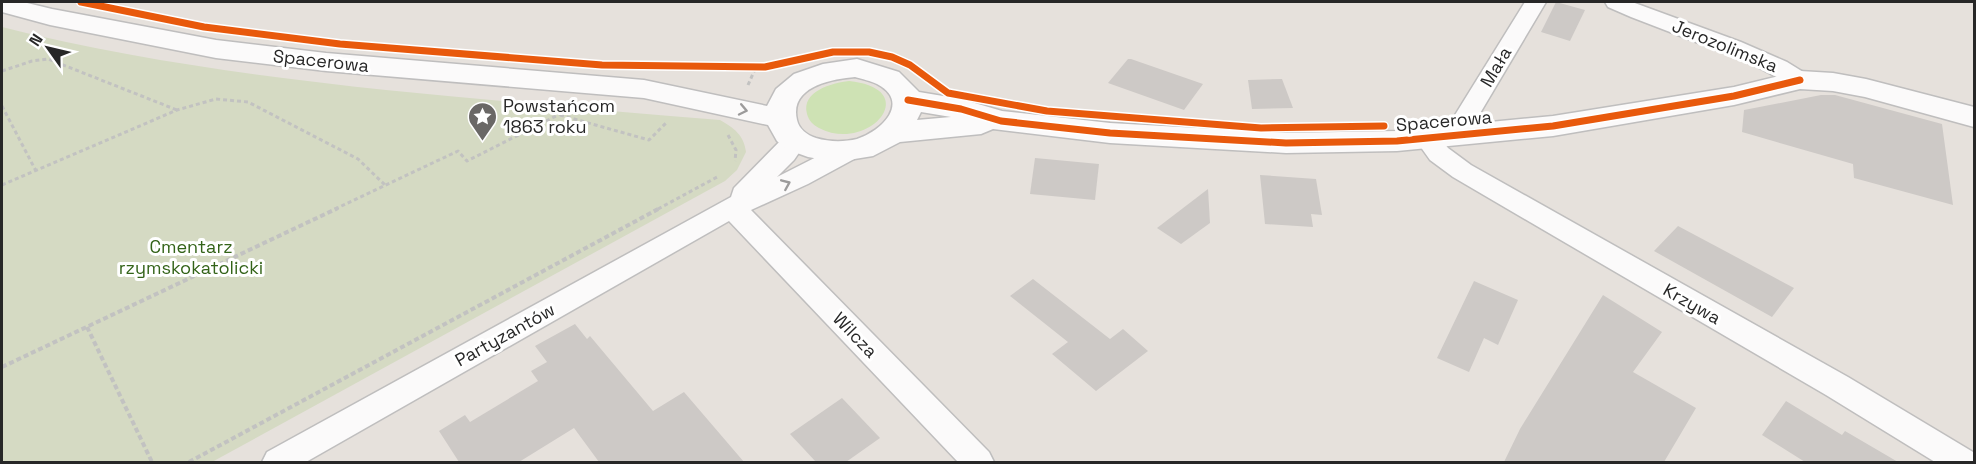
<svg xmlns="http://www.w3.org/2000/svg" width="1976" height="464" viewBox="0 0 1976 464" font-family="'Space Grotesk',sans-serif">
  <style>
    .green { fill: #cee2b4 }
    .cemetery { fill: #d5dac3 }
    .building { fill: #cdc9c6 }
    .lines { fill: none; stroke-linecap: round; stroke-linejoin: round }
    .minor-casing { stroke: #bfbebe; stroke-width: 3 }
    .tertiary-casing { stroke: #bfbebe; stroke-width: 3 }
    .path-far1 { stroke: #c2c2c1; stroke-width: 3; stroke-dasharray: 4 3; stroke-linecap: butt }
    .path { stroke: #c2c2c1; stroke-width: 4; stroke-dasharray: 5 3; stroke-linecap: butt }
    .minor { fill: #fbfafa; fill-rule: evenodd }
    .tertiary { fill: #fbfafa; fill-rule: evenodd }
    .cycleway-casing { stroke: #fff; stroke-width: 10 }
    .cycleway { stroke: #e8590c; stroke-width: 7 }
    .oneway { stroke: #9c9b9b }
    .labels { text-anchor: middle; stroke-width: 6; stroke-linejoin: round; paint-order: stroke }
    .street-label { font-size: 18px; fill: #272727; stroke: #fff }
    .poi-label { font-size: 18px; fill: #272727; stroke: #fff; text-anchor: start }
    .park-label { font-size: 18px; fill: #336318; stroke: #fff }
  </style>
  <rect width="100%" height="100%" fill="#e6e1dc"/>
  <path class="green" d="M849,81C925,89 868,154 819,128C813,125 809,121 807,114C801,91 832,83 849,81Z"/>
  <path class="cemetery" d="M2,27C128,59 257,76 386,90C497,101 609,111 720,120C734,128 744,135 746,152L737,170L725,181L212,462H2Z"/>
  <g class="building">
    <polygon points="1556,2 1585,10 1570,41 1541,32"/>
    <polygon points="1128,59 1131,59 1203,84 1184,110 1108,83"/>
    <polygon points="1282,79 1293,108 1252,109 1248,80"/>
    <polygon points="1821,95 1835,95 1942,124 1953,205 1854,178 1853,164 1742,132 1744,110"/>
    <polygon points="1035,158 1099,164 1095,200 1030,194"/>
    <polygon points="1260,175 1316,179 1322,215 1311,214 1313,227 1265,224"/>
    <polygon points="1208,189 1210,223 1181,244 1157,228"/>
    <polygon points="1678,226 1725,251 1794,288 1772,317 1654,251"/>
    <polygon points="1033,279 1110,339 1123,329 1148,351 1096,391 1052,354 1068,342 1010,296"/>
    <polygon points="1474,281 1518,300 1498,345 1484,338 1469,372 1437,358"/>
    <polygon points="1603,295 1662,332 1633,372 1696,408 1664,462 1504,462 1520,429"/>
    <polygon points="575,324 587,339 590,336 653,411 684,392 744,462 599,462 574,428 519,462 459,462 439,431 465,415 470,422 538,381 531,371 547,362 535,346"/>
    <polygon points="842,398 880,438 846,462 816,462 790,434"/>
    <polygon points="1786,401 1842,435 1845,431 1898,462 1805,462 1762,435"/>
  </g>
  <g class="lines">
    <defs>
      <g id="minor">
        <polygon points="1525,2 1546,2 1479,115 1481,135 1478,141 1469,143 1460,141 1457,135 1455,115"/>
        <polygon points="1605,2 1632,2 1741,42 1787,62 1808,75 1812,80 1808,85 1800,87 1792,85 1748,62 1631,17 1608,7"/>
        <polygon points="1427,131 1436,133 1448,148 1471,165 1848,377 1973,452 1974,462 1935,462 1826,395 1453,177 1430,160 1415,139 1418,133"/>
        <polygon points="795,133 804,135 807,141 794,160 777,177 838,146 847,143 856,146 860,152 856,158 808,184 751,210 989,452 994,462 958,462 729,221 306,462 262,462 267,452 731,197 734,188 786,135"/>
      </g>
      <path id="tertiary" d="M2,2H23L52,9L216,40L326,53L644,80L767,106L776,89L794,74L823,64L857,59L899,72L919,92L961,99L1002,111L1110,123L1286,133L1397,131L1553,116L1734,87L1800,71L1833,73L1866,79L1974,107V127L1865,97L1833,91L1800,89L1734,105L1553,136L1397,151L1286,153L1110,143L993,129L981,134L900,142L873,156L836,162L808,157L786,149L777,141L768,125L644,98L326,71L216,58L50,25L2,12ZM855,77C862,79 871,81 877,84C911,102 882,131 857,139C844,142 829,142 816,138C807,135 799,129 797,120C789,87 831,79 855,77ZM921,112L951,117L917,120Z"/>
    </defs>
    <use href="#minor" class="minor-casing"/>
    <use href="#tertiary" class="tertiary-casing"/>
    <g class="path-far1">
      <polyline points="2,71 32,61 48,59 177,110"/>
      <polyline points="748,85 756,67"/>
      <polyline points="2,106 36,171"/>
      <polyline points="560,115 649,140 667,122"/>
      <polyline points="728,135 736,150 735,161"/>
      <polyline points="2,185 177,110 216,99 248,102 358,159 385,185"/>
      <polyline points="335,209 458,151 467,161 568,110"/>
      <polyline points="658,209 719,176"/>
    </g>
    <g class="path">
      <polyline points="87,327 152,462"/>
      <polyline points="2,367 338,208"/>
      <polyline points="189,462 660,208"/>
    </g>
    <use href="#minor" class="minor"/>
    <use href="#tertiary" class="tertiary"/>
    <defs>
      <g id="cycleway">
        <polyline points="81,2 204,27 340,44 602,65 765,67 833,52 869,52 892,57 910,65 948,93 1047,111 1261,128 1384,126"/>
        <polyline points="908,100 961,109 1001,121 1110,133 1286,143 1397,141 1553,126 1734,96 1800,80"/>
      </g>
    </defs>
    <use href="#cycleway" class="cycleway-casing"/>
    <use href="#cycleway" class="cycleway"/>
  </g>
  <defs><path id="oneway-chevron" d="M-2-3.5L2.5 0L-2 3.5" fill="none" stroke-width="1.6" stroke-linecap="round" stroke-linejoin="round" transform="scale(1.5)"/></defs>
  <g class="oneway">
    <use href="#oneway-chevron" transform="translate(743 110) rotate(12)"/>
    <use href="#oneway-chevron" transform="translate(786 184) rotate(-23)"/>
  </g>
  <defs>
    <symbol id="sight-pin" viewBox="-11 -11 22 30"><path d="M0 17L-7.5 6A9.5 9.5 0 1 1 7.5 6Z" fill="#6a6866" stroke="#fff"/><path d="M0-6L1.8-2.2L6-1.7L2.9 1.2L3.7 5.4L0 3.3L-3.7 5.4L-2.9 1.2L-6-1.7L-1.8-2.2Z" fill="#fff"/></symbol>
  </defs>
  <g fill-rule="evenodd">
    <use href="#sight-pin" x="466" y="100" width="33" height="45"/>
  </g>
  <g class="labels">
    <g class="street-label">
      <text transform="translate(1725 46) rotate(22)" y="6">Jerozolimska</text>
      <text transform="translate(321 61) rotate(6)" y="6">Spacerowa</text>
      <text transform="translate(1496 67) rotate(-59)" y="6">Mała</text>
      <text transform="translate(1444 121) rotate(-5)" y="6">Spacerowa</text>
      <text transform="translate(1692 304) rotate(30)" y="6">Krzywa</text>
      <text transform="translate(505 335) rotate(-29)" y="6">Partyzantów</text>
      <text transform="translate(855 335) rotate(46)" y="6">Wilcza</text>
    </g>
    <g class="poi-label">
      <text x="503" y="112">Powstańcom<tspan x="503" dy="21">1863 roku</tspan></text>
    </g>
    <g class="park-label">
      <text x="191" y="253">Cmentarz<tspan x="191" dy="21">rzymskokatolicki</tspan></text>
    </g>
  </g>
  <rect width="1976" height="464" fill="none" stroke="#272727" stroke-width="6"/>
  <g transform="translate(48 48) rotate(304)" stroke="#ffffff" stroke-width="4.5" paint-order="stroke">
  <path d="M0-4.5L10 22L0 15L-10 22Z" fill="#272727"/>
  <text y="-9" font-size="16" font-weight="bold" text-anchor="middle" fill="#272727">N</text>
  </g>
</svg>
